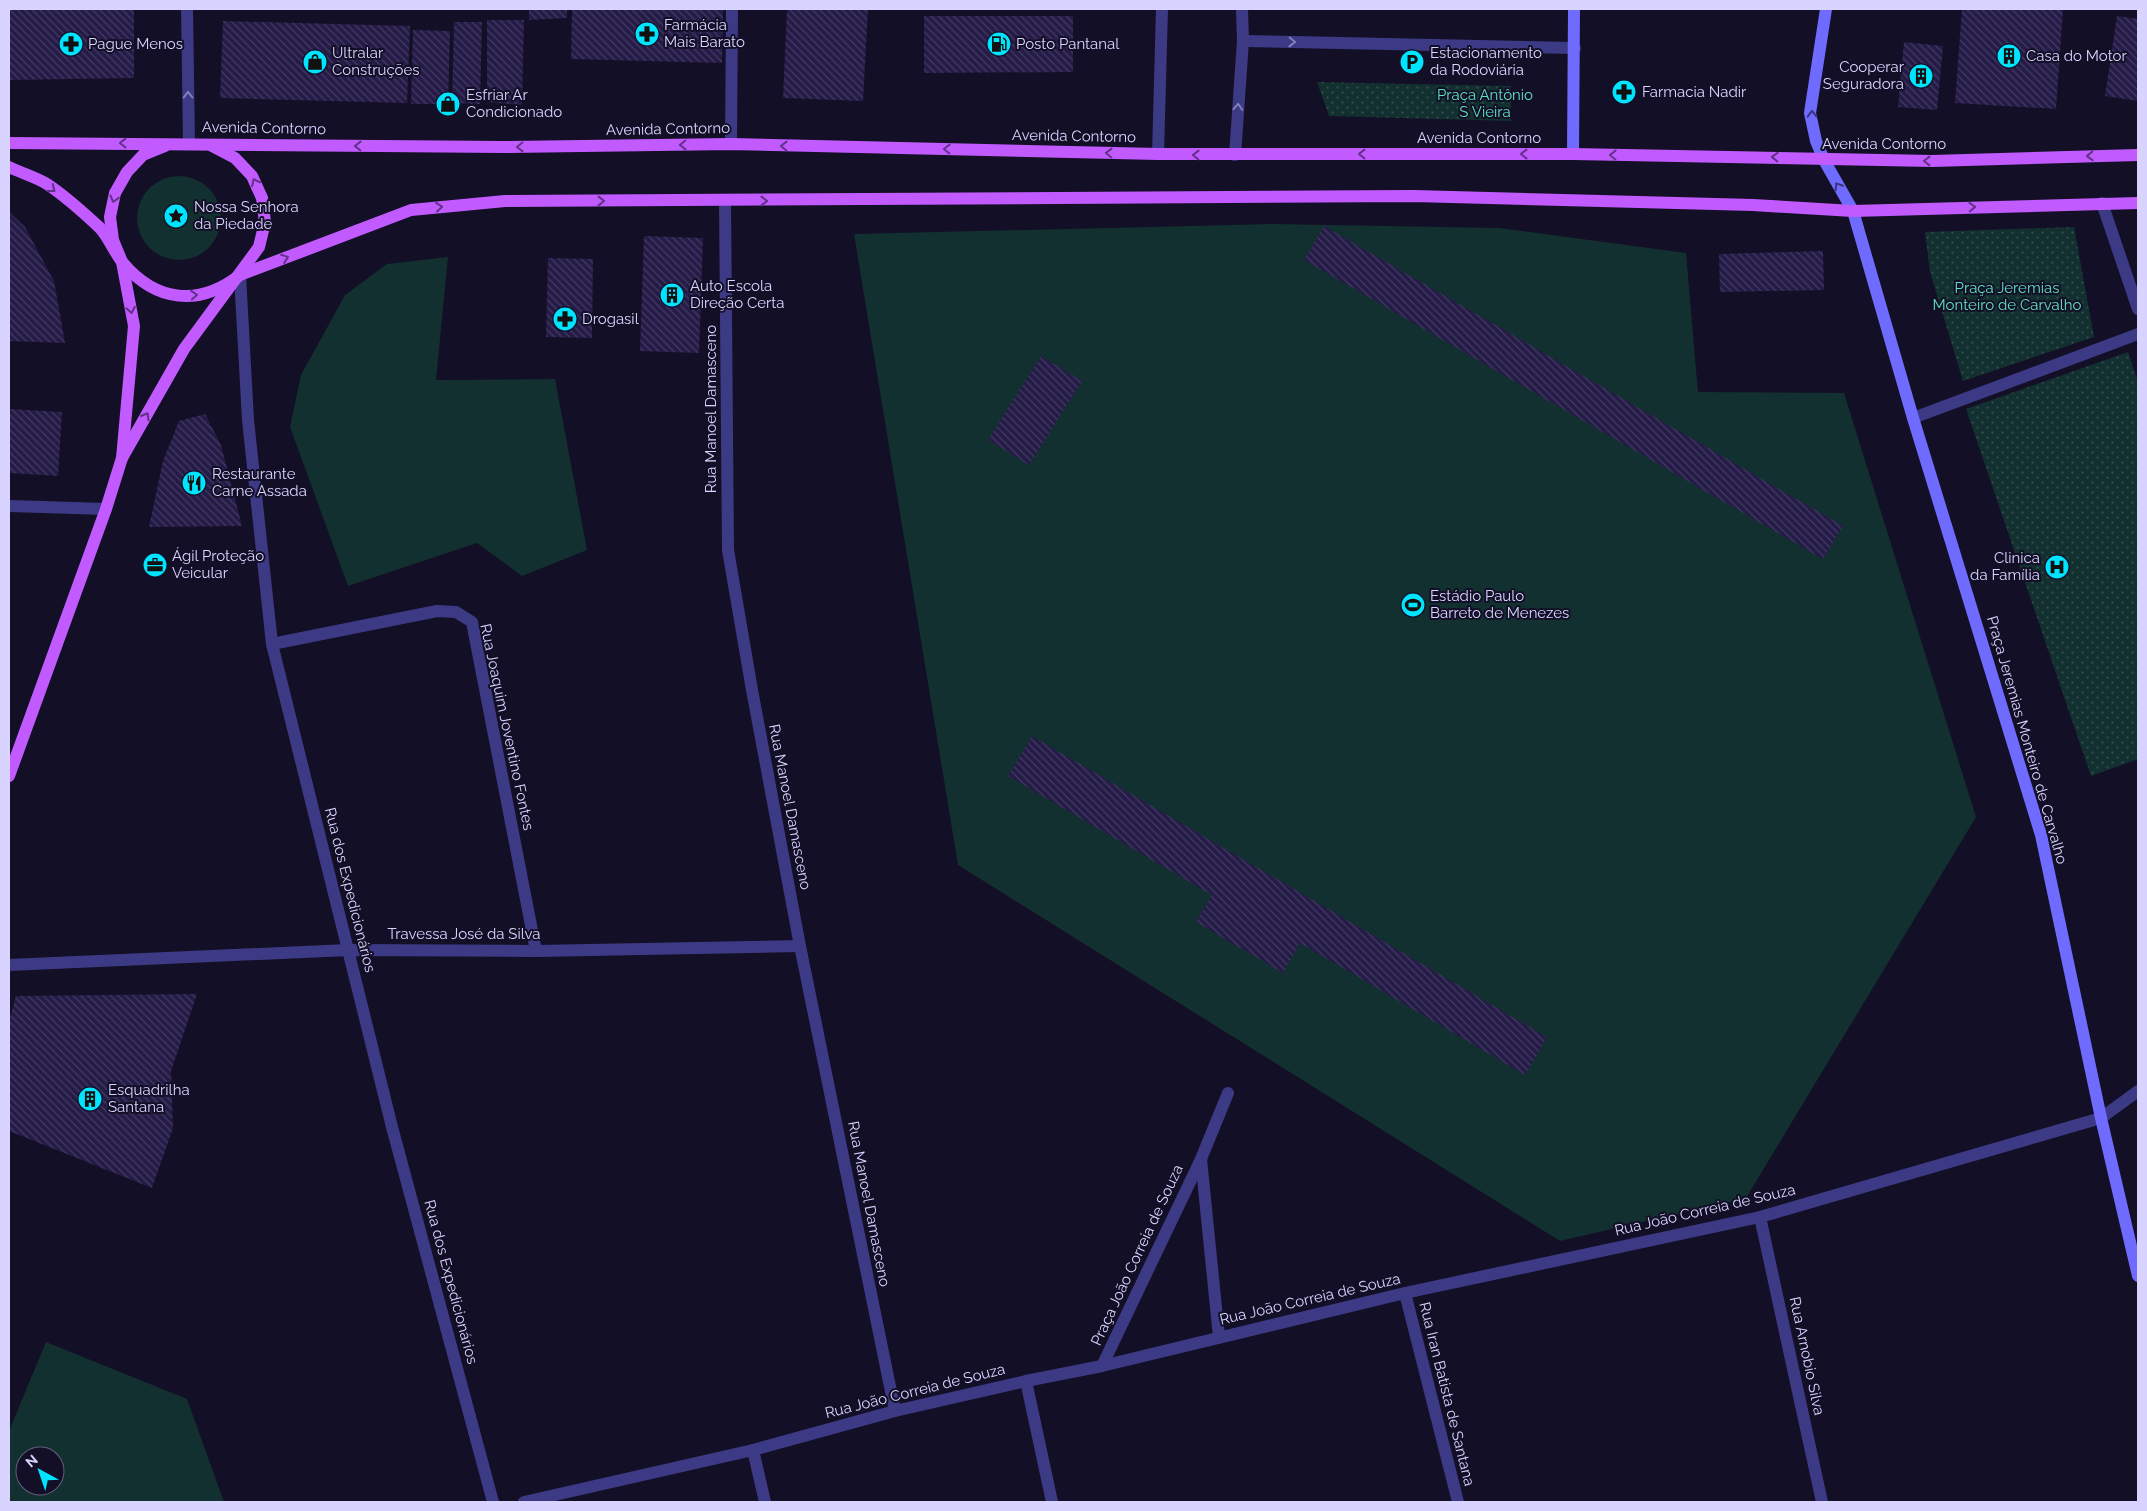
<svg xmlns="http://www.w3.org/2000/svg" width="2147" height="1511" viewBox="0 0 2147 1511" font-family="Raleway,sans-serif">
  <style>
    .green { fill: #12302f; fill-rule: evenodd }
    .park { fill: url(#park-dots) }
    .building { fill: url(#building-back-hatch) }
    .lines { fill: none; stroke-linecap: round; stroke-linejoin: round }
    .lane { stroke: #3d3a85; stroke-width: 12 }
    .street { stroke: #3d3a85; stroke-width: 12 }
    .secondary { stroke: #6f6bff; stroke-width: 12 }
    .primary { stroke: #c25bff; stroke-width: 12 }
    .oneway { stroke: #837fbc }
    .oneway2 { stroke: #38347d }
    .oneway3 { stroke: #623188 }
    .labels { text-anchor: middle; stroke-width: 4; stroke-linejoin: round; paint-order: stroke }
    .poi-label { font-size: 15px; fill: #d9d4ff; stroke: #130f26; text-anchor: start }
    .park-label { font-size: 15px; fill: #5fe0c0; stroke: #130f26 }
    .street-label { font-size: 15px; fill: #d9d4ff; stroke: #130f26 }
  </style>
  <defs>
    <pattern id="park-dots" width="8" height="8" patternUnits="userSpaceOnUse" patternTransform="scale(1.25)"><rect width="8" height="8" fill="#12302f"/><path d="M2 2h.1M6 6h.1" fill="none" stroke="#344d4e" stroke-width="1.8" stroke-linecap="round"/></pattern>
    <pattern id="building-back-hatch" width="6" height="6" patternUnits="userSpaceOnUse" patternTransform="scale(1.25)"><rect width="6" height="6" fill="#241b47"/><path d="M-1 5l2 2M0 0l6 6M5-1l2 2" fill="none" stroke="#433b63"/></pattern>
  </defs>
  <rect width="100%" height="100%" fill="#130f26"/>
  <g class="green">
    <circle cx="179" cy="218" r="42"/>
    <polygon points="1274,224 1499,228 1686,253 1698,392 1844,393 1976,817 1746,1198 1560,1241 958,865 854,234"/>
    <polygon points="448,257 436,380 555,379 587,550 522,576 477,543 348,586 290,427 301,375 345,295 387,264"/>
    <path d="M46,1342L187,1399L224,1502H9V1431ZM25,1456H55V1486H25Z"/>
  </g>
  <g class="park">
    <polygon points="1317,82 1511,86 1511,121 1329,116"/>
    <polygon points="2074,227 2094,337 1963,381 1930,272 1925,232"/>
    <polygon points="2128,352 2138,382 2138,759 2091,776 1966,409"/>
  </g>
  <g class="building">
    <polygon points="9,9 134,9 134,78 9,80"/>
    <polygon points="529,9 567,9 567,18 529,20"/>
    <polygon points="572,9 723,9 722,63 571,59"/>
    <polygon points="787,9 868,9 863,101 783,98"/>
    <polygon points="1962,9 2063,9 2056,109 1955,103"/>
    <polygon points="924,16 1073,16 1073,72 924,73"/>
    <polygon points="2117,16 2138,19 2138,101 2105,96"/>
    <polygon points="487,20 524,20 522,105 487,102"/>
    <polygon points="223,21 410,26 407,103 220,98"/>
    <polygon points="454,22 482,22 480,104 452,103"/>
    <polygon points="413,30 450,31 448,104 411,104"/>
    <polygon points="1904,42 1943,46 1937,110 1898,107"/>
    <polygon points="9,212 25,227 54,281 65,343 9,341"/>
    <polygon points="1324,226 1843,526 1823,559 1304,260"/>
    <polygon points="644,236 703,238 699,353 640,351"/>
    <polygon points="1823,251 1824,290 1720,292 1719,254"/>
    <polygon points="548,258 593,259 592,338 546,337"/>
    <polygon points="1041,356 1082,381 1029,465 988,440"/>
    <polygon points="9,409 62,412 58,476 9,473"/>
    <polygon points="205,414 221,445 242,526 149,527 163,461 179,421"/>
    <polygon points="1032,736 1547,1037 1525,1075 1300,943 1283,973 1196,922 1212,895 1008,776"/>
    <polygon points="197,994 171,1071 173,1128 152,1188 9,1131 9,1021 16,996"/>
  </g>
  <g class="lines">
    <g class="lane">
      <polyline points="1243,41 1575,48"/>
      <polyline points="1235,155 1243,41 1242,9"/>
    </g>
    <g class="street">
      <polyline points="187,9 189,143"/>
      <polyline points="731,144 732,9"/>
      <polyline points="1158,154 1162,9"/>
      <polyline points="725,201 728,550 752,690 800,946 895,1411"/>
      <polyline points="2102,203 2138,309"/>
      <polyline points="240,275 248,420 272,644 392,1127 493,1502"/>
      <polyline points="1913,418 2138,334"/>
      <polyline points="9,506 106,509"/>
      <polyline points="272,644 437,611 456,612 472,622 536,951"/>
      <polyline points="9,965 348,950 536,951 800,946"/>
      <polyline points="1201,1159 1219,1337"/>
      <polyline points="1760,1217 1822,1502"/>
      <polyline points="1405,1293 1458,1502"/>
      <polyline points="1102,1366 1201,1159 1228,1093"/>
      <polyline points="1026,1381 1052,1502"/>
      <polyline points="753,1450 765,1502"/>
      <polyline points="524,1502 753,1450 895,1411 1026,1381 1102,1366 1405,1293 1760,1217 2101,1118 2138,1091"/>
    </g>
    <g class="secondary">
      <polyline points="1826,9 1810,113 1816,141 1824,160 1853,211 1913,418 2041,835 2101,1118 2138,1276"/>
      <polyline points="1573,154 1574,9"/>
    </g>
    <g class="primary">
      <polyline points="9,143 503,147 731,144 1158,154 1573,154 1932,161 2138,155"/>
      <path d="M9,167C21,173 36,177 47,184C65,196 84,213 100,228C109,238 114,252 123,263C156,302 199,307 240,275L411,210L505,201L1414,196L1753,205L1853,211L2138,203"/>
      <polyline points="122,458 184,349 259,247 265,222 262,198 252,176 235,158 212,146"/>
      <polyline points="9,776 106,509 122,458 134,326 122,262 113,240 110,217 115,193 127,172 143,155 165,146"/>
    </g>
  </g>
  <defs><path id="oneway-chevron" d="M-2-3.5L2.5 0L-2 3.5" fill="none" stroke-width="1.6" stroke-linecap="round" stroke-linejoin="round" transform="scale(1.25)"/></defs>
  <g class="oneway">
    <use href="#oneway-chevron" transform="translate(1292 42) rotate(1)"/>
    <use href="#oneway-chevron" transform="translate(188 95) rotate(-91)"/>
    <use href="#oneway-chevron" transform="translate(1238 107) rotate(-86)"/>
  </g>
  <g class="oneway2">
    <use href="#oneway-chevron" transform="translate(1812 114) rotate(-92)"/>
    <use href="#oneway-chevron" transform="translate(1838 186) rotate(-122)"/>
  </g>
  <g class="oneway3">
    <use href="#oneway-chevron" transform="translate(123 143) rotate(-180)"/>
    <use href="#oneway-chevron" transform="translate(683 145) rotate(179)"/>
    <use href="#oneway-chevron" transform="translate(358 146) rotate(-179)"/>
    <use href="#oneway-chevron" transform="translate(784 146) rotate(-179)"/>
    <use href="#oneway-chevron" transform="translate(520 147) rotate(179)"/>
    <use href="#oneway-chevron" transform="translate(947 149) rotate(-179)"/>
    <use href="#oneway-chevron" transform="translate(1109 153) rotate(-179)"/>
    <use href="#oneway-chevron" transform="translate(1362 154) rotate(-180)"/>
    <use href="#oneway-chevron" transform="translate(1524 154) rotate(-180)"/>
    <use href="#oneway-chevron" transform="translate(1196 155) rotate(-179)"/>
    <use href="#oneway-chevron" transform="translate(1613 155) rotate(-179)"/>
    <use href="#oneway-chevron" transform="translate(2090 156) rotate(178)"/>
    <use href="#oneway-chevron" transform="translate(1775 157) rotate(-178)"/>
    <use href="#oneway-chevron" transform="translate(1927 161) rotate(-180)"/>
    <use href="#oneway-chevron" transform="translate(255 182) rotate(-116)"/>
    <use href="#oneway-chevron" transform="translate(52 189) rotate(38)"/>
    <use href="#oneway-chevron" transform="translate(114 199) rotate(105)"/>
    <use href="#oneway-chevron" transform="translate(601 201)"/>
    <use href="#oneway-chevron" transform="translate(764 201)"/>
    <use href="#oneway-chevron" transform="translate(439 207) rotate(-6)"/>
    <use href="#oneway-chevron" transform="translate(1972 207) rotate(-2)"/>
    <use href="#oneway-chevron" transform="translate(285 258) rotate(-21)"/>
    <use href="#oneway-chevron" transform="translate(194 295) rotate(-5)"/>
    <use href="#oneway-chevron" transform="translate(131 310) rotate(80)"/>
    <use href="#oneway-chevron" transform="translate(146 416) rotate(-60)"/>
  </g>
  <defs>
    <symbol id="pharmacy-disc" viewBox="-11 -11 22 22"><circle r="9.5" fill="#00e5ff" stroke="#130f26"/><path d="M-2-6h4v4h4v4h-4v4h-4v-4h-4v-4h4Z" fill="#111"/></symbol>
    <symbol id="fuel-disc" viewBox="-11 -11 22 22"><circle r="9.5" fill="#00e5ff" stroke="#130f26"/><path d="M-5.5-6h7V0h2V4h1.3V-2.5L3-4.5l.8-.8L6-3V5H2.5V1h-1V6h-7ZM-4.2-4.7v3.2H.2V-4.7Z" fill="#111"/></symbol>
    <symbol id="building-disc" viewBox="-11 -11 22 22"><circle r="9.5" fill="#00e5ff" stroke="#130f26"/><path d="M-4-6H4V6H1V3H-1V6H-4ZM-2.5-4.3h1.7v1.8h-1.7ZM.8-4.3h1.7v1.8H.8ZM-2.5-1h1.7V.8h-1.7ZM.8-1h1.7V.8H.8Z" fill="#111"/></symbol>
    <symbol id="shop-disc" viewBox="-11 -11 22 22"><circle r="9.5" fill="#00e5ff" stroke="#130f26"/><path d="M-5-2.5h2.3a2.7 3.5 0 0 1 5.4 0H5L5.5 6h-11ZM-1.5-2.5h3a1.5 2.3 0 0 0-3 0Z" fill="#111"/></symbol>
    <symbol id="parking-disc" viewBox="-11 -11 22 22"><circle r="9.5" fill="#00e5ff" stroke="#130f26"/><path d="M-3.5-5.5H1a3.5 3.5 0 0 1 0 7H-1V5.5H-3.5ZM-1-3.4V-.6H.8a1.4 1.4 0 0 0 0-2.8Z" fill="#111"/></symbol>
    <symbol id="sight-disc" viewBox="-11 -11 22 22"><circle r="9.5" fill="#00e5ff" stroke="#130f26"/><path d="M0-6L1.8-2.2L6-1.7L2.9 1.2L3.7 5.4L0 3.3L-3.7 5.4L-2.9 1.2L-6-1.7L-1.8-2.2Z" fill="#111"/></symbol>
    <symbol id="restaurant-disc" viewBox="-11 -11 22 22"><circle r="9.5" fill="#00e5ff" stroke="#130f26"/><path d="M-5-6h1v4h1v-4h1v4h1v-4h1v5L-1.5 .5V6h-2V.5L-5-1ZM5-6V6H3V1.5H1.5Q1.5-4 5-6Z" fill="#111"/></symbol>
    <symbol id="office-disc" viewBox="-11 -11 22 22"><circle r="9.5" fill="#00e5ff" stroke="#130f26"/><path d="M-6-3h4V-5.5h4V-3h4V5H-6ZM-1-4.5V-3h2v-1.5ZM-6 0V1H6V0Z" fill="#111"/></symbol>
    <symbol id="hospital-disc" viewBox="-11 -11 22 22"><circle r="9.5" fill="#00e5ff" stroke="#130f26"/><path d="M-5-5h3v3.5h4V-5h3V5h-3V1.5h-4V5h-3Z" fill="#111"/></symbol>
    <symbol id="stadium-disc" viewBox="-11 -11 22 22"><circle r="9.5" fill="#00e5ff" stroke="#130f26"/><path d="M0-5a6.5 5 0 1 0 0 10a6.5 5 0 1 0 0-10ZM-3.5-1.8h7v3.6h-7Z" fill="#111"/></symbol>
  </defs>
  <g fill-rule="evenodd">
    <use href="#pharmacy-disc" x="633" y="20" width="28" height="28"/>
    <use href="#pharmacy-disc" x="57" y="30" width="28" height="28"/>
    <use href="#fuel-disc" x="985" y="30" width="28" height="28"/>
    <use href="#building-disc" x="1995" y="42" width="28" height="28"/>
    <use href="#shop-disc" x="301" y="48" width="28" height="28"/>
    <use href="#parking-disc" x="1398" y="48" width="28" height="28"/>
    <use href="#building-disc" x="1907" y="62" width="28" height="28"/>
    <use href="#pharmacy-disc" x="1610" y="78" width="28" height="28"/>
    <use href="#shop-disc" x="434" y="90" width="28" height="28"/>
    <use href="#sight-disc" x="162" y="202" width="28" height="28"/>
    <use href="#building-disc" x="658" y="281" width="28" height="28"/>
    <use href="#pharmacy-disc" x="551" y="305" width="28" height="28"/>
    <use href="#restaurant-disc" x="180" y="469" width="28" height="28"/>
    <use href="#office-disc" x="141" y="551" width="28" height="28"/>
    <use href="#hospital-disc" x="2043" y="553" width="28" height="28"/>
    <use href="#stadium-disc" x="1399" y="591" width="28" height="28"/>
    <use href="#building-disc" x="76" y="1085" width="28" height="28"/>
  </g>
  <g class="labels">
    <g class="poi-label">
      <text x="664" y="30">Farmácia<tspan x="664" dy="17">Mais Barato</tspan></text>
      <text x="88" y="49">Pague Menos</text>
      <text x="1016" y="49">Posto Pantanal</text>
      <text x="332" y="58">Ultralar<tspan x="332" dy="17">Construções</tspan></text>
      <text x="1430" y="58">Estacionamento<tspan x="1430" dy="17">da Rodoviária</tspan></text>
      <text x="2026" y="61">Casa do Motor</text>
      <text x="1904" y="72" text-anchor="end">Cooperar<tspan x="1904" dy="17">Seguradora</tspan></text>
      <text x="1642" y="97">Farmacia Nadir</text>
      <text x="466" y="100">Esfriar Ar<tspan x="466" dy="17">Condicionado</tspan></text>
      <text x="194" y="212">Nossa Senhora<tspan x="194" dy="17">da Piedade</tspan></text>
      <text x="690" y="291">Auto Escola<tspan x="690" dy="17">Direção Certa</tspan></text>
      <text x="582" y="324">Drogasil</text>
      <text x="212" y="479">Restaurante<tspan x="212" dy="17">Carne Assada</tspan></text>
      <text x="172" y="561">Ágil Proteção<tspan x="172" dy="17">Veicular</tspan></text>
      <text x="2040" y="563" text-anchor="end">Clinica<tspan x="2040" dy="17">da Família</tspan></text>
      <text x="1430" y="601">Estádio Paulo<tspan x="1430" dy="17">Barreto de Menezes</tspan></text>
      <text x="108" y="1095">Esquadrilha<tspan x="108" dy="17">Santana</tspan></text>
    </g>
    <g class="park-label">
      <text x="1485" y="100">Praça Antônio<tspan x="1485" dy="17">S Vieira</tspan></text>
      <text x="2007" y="293">Praça Jeremias<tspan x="2007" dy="17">Monteiro de Carvalho</tspan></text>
    </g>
    <g class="street-label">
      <text transform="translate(264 128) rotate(1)" y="5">Avenida Contorno</text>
      <text transform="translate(668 129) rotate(-1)" y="5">Avenida Contorno</text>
      <text transform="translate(1074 136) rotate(1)" y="5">Avenida Contorno</text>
      <text x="1479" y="143">Avenida Contorno</text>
      <text x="1884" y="149">Avenida Contorno</text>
      <text transform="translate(711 409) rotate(-90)" y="5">Rua Manoel Damasceno</text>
      <text transform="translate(507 727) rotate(78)" y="5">Rua Joaquim Joventino Fontes</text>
      <text transform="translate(2027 740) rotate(74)" y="5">Praça Jeremias Monteiro de Carvalho</text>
      <text transform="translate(790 807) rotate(79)" y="5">Rua Manoel Damasceno</text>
      <text transform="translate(350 890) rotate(76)" y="5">Rua dos Expedicionários</text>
      <text x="464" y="939">Travessa José da Silva</text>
      <text transform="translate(869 1204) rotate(79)" y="5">Rua Manoel Damasceno</text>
      <text transform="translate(1705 1210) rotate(-13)" y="5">Rua João Correia de Souza</text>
      <text transform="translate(1137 1255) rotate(-65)" y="5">Praça João Correia de Souza</text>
      <text transform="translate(451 1282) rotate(75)" y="5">Rua dos Expedicionários</text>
      <text transform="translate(1310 1299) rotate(-13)" y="5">Rua João Correia de Souza</text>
      <text transform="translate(1807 1356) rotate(78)" y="5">Rua Arnobio Silva</text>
      <text transform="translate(915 1391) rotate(-14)" y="5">Rua João Correia de Souza</text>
      <text transform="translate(1447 1394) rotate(76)" y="5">Rua Iran Batista de Santana</text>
    </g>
  </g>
  <rect width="2147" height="1511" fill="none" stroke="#d9d4ff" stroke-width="20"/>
  <g transform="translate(40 1471) rotate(320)"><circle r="24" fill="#130f26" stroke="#625e7d"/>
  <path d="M0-4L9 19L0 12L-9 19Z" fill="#00e5ff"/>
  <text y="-8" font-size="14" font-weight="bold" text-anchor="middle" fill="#d9d4ff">N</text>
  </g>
</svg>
